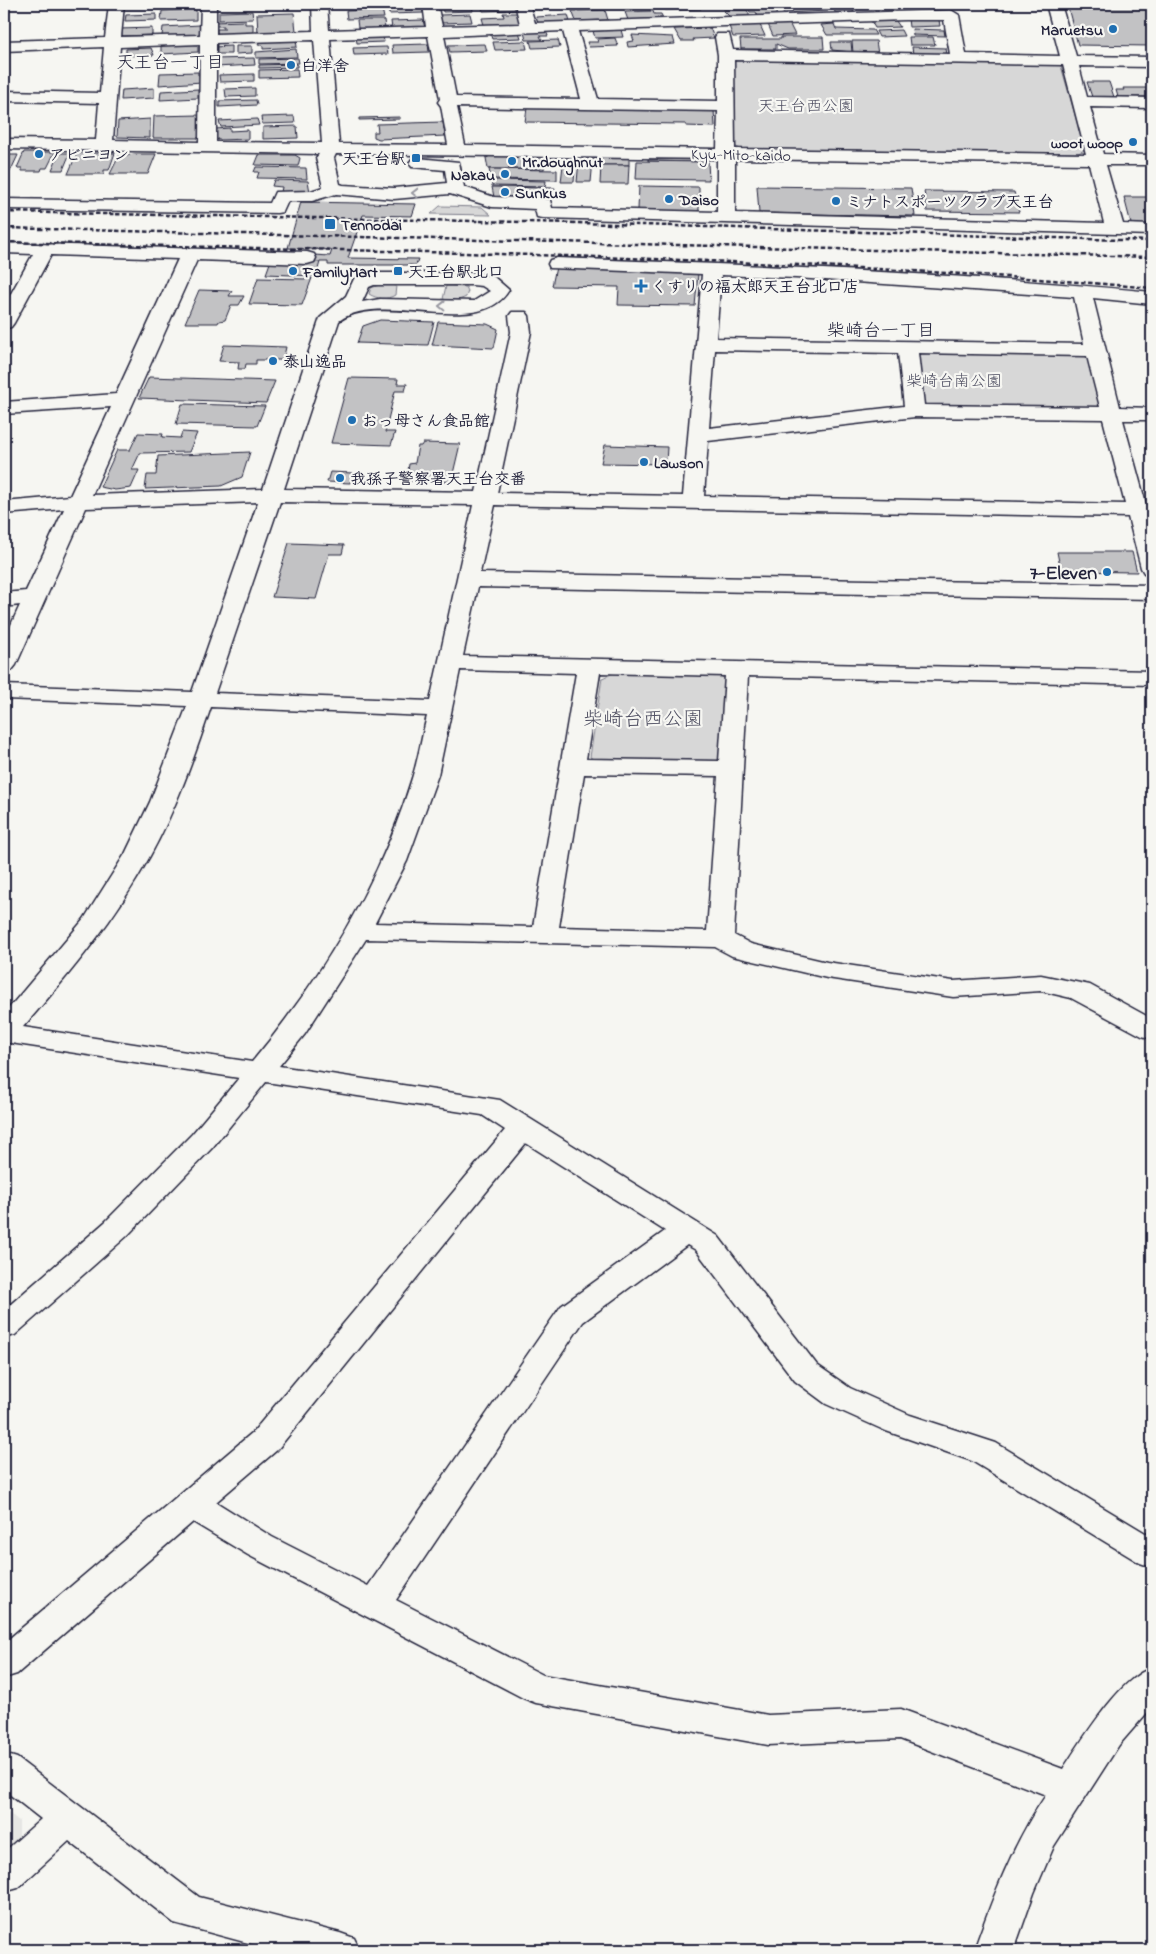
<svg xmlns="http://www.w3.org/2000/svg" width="1156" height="1954" viewBox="0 0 1156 1954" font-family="'Indie Flower','Klee One',sans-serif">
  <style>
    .built { fill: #e6e6e4 }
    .green { fill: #d7d7d7; stroke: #7c7c89 }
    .building { fill: #c2c2c4; stroke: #22223b }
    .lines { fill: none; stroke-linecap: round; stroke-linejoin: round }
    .minor-casing { stroke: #22223b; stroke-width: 3 }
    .minor { fill: #f6f6f2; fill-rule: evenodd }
    .rail { stroke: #22223b; stroke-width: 2.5; stroke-dasharray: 4.5 2.5; stroke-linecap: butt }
    .oneway { stroke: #9797a0 }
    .poi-dot { fill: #1f6fb2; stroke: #f6f6f2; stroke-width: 2 }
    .labels { text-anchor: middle; stroke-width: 4.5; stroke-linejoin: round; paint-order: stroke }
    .far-poi-label { font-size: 16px; font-weight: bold; fill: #22223b; stroke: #f6f6f2; text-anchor: start }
    .far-park-label { font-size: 16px; fill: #4f4f62; stroke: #f6f6f2 }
    .far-street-label { font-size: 16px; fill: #22223b; stroke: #f6f6f2 }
    .far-neighbourhood-label { font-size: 18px; fill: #22223b; stroke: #f6f6f2 }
    .poi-label { font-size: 20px; font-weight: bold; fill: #22223b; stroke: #f6f6f2; text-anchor: end }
    .park-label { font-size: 20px; fill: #4f4f62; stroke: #f6f6f2 }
  </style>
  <rect width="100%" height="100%" fill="#f6f6f2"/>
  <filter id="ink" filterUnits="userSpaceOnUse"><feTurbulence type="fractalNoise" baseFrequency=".02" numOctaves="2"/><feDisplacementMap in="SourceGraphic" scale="10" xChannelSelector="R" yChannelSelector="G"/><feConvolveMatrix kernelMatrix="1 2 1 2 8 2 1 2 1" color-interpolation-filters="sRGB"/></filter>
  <g filter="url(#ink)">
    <polygon class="built" points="4,1809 19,1821 19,1837 4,1851"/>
    <g class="green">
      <polygon points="740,58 1055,63 1061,66 1085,150 1078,153 741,149 734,146 734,60"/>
      <polygon points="440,206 482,207 491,215 431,214"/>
      <path d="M382,284L396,286L395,295C387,300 377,299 369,294L371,288Z"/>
      <path d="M446,286L466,287L468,291L466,297C458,301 452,301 443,299Z"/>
      <polygon points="926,352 1083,355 1090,358 1102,406 1094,409 932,407 924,404 917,355"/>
      <polygon points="614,673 719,675 726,680 721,759 710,765 599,762 590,757 602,678"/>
    </g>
    <g class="building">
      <polygon points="70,4 104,4 104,6 70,7"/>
      <polygon points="161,4 195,4 161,7"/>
      <polygon points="422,4 423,13 389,14 388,6"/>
      <polygon points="472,4 473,11 443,12 442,6"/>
      <polygon points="481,4 515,4 516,10 483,11"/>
      <polygon points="533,4 566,4 567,6 534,9"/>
      <polygon points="572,4 599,4 600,6 573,7"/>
      <polygon points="663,4 699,4 701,9 665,10"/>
      <polygon points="728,4 769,4 770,5 729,6"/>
      <polygon points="824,4 828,11 783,13 779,5"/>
      <polygon points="831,4 863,4 866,7 852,8 854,12 835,12"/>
      <polygon points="911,4 935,4 942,8 920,12 911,7 916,7"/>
      <polygon points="1067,4 1149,4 1152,12 1152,46 1078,45"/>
      <polygon points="773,7 777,15 758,16 756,12 750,12 748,8"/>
      <polygon points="196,9 196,20 161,21 162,11"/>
      <polygon points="382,9 384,18 347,19 346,11"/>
      <polygon points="605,10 608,20 576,21 572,11"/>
      <polygon points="723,10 747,10 750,17 730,17"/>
      <polygon points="252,11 253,19 219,20 219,12"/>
      <polygon points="653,11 654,14 661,14 663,18 628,20 625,12"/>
      <polygon points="294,13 296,31 258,33 257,14"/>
      <polygon points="503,13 517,13 520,24 484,25 482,18 504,17"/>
      <polygon points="156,14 156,20 125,21 126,15"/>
      <polygon points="470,14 472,22 442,23 440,15"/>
      <polygon points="568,15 570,22 538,23 536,17"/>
      <polygon points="908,19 939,20 940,26 909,27"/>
      <polygon points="357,20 384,20 385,29 362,30 358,28"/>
      <polygon points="423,20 425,28 392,29 391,21"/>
      <polygon points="245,21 245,24 253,24 253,33 217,35 217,29 224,29 224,26 214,26 214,22"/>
      <polygon points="788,21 795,35 773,36 767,22"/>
      <polygon points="871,21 896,21 900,27 875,28"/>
      <polygon points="834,24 836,29 873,30 876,35 827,35 821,25"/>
      <polygon points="200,25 200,35 162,36 163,27"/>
      <polygon points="760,25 765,36 733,37 729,26"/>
      <polygon points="152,28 152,35 119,36 119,29"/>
      <polygon points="710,28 714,38 693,39 694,41 681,41 674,29"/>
      <polygon points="912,29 944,30 945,36 913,35"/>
      <polygon points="621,30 623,37 595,38 593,31"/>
      <polygon points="901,30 904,36 879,37 876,31"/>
      <polygon points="546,31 548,36 540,36 542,40 526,40 524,32"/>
      <polygon points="519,32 521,38 492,39 490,33"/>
      <polygon points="632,35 673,37 675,44 628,47 627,42 634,41"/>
      <polygon points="383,36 384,42 357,43 356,37"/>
      <polygon points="781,37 823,37 824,49 788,49 776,44 776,49 741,49 740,39 781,39"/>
      <polygon points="909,37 933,37 935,45 910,45"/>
      <polygon points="615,38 618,46 589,47 587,42 598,42 597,39"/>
      <polygon points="258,40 296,40 297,47 263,49 263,45 259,45"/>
      <polygon points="558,40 560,47 532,48 530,41"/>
      <polygon points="525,41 527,49 495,50 493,42"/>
      <polygon points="852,41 876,41 878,54 853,53"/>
      <polygon points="198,42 198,52 161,54 161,43"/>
      <polygon points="831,42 851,42 852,52 832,50"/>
      <polygon points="428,44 429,52 393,53 392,45"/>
      <polygon points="485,44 487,51 450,52 448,45"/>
      <polygon points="231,46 231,54 214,54 214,47"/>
      <polygon points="236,46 252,46 252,53 236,54"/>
      <polygon points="387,47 388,54 354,55 353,48"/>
      <polygon points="912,47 946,48 947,55 913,54"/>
      <polygon points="151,48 154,55 126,56 126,49"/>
      <polygon points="296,49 297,57 256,58 256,52"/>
      <polygon points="254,58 255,65 215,67 215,59"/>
      <polygon points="298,58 299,63 259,64 259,59"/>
      <polygon points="297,64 297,67 259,68 259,65"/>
      <polygon points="297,69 298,77 259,78 259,70"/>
      <polygon points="198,72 198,75 202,75 202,82 159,85 160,73"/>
      <polygon points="254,74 254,81 220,82 219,75"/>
      <polygon points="1087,82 1109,82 1114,97 1092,97"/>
      <polygon points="154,88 154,98 121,100 122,90"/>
      <polygon points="255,88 255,96 226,97 225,89"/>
      <polygon points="1123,88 1146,88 1150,97 1118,97 1116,90 1124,90"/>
      <polygon points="198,89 198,98 160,100 161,91"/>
      <polygon points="256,100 257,105 219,107 219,101"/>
      <polygon points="527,108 714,110 715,127 686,126 686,124 525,122"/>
      <polygon points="200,115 200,138 153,138 154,116"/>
      <polygon points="294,116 295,123 262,124 261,117"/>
      <polygon points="400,117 400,119 359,120 359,118"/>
      <polygon points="150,119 150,138 117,137 118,121"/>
      <polygon points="257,119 259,125 221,127 219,121"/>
      <polygon points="443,122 445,136 379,139 374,137 374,132 378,132 377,124"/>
      <polygon points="297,126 298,138 263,139 263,127"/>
      <polygon points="230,128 230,131 248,130 248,139 219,140 214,138 215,129"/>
      <polygon points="24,152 55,152 47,168 42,168 41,171 22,171 22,168 17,168"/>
      <polygon points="59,153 70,153 63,170 52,170"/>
      <polygon points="77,153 115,153 109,170 104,170 104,174 68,174"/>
      <polygon points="135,154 156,154 148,174 110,174 119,156"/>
      <polygon points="4,155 18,155 11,170 4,170"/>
      <polygon points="259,155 295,155 300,158 298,166 255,165"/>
      <polygon points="493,155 559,156 558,163 545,163 544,169 488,169 486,158"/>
      <polygon points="564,157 576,157 574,182 561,182"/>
      <rect x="594" y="158" width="35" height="7"/>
      <polygon points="648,159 697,159 697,162 648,161"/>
      <polygon points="579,160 593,160 591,182 577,182"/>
      <polygon points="637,161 708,162 709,180 636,179"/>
      <polygon points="601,165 629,165 628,184 600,184"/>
      <polygon points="256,167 306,168 307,179 257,178 259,172 254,172"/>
      <polygon points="489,169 557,170 557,180 491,179"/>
      <polygon points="274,180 308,181 310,192 281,192 282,187 272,186"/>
      <polygon points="491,180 546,181 545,187 492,186"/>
      <polygon points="639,186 699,187 699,211 638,210"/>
      <polygon points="757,186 911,188 915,216 759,213"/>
      <polygon points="492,187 555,188 554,198 494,197"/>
      <polygon points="924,191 1014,192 1019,212 927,211"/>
      <polygon points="1124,197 1152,197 1152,225 1131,224"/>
      <polygon points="301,202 416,204 412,216 363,215 348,258 418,259 416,265 328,265 328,262 312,262 314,255 330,256 332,250 288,248"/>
      <polygon points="271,260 320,262 316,276 266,274"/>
      <polygon points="556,267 698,274 695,306 618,305 619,287 552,286"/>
      <polygon points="258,278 307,279 312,278 302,305 249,304"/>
      <polygon points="199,290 232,291 229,296 244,296 239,305 231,305 225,320 219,321 218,323 185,323"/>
      <polygon points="380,320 434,322 428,345 357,343 363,326"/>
      <polygon points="438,322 487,324 498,329 494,348 432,345"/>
      <polygon points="224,345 286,347 283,360 256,360 256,364 246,364 245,369 238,369 239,362 219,361"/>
      <polygon points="149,377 275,381 266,403 139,398"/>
      <polygon points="349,378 398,379 397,384 407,384 405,391 395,391 385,432 395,432 391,445 331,443"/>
      <polygon points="182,404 265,406 257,426 176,424"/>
      <polygon points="182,432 197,433 189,452 140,453 132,470 139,470 131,488 115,490 100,487 117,450 130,450 138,433 163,434 162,437 180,438"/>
      <polygon points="423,443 460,444 451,482 410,481 410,478 407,477 409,464 415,463 418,446 421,446"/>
      <polygon points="605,445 667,447 666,464 601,463"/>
      <polygon points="250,452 242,477 221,486 145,489 147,475 156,475 158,456"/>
      <polygon points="330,472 353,473 350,483 327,482"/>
      <polygon points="289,543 344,545 342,554 329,554 316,599 272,597"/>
      <polygon points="1057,552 1132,552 1137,572 1061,571"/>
    </g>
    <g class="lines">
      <defs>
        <g id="minor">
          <path d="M109,4H124L121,37L200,35L201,4H216V34L313,31L312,4H327L329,30L426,27L423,4H437L442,26L520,24L515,4H529L535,23L951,10L959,15L966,54L1060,56L1046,4H1061L1076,56L1152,57V67L1079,66L1087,97L1152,98V108L1090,107L1103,154L1152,155V165H1106L1123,224L1152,225V235L543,218L537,217L535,209L492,207L450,194L394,199L336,194L312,201H288L283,212L277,213L4,209V199L270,203L275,192L311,191L323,187L316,158L319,154L4,149V139L96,140L99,103L4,101V91L100,93L104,47L4,51V41L105,38ZM905,20H944L950,54L733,50L729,34H717L715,37L718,55V101L598,99L578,31ZM563,31L581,99L456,97L444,36ZM428,36L440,99L438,102L441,106L448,145L339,144L330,39ZM314,40L322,143L216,142V43ZM200,44L199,142L113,140L120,47ZM734,60L1063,65L1086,154L735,149ZM457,107L718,111L717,149L465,145ZM336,154L717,159V212L552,208L550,200L544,199L494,197L464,187L459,162L418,158L412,159L409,163L412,167L445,170L447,183L394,188L343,185L340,184L334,158ZM735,159L1089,164L1104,223L735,213Z"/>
          <path d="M4,243L307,252L314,254L316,258L314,262L307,264L197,260L92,495L263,489L320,318L346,296L354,279L371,273H472L494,277L509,290C479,340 382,289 339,321L284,489L476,492L511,332L509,316L512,312H526L529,316L531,332L497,493L683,496L702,274L550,268L548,264L550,260L557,258C756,265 954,273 1152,292V304L1093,298L1120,407L1152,408V420H1123L1146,504L1152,505V517H1150L1152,527V575L1144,573L1141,568L1128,517L495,505L480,573L1152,585V599L478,587L463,656L1152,671V685L748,676L734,935L751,944L827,962L953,981L1041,975L1090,985L1152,1019V1039L1142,1036L1071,998L1041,991L953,997L827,978L732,956L715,947L366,939L305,1034L279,1066L500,1100L718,1236L817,1365L850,1388L910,1415L996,1443L1152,1537V1567L1140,1563L972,1461L886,1431L826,1404L795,1381L696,1250L687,1245L583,1322L396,1600L543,1675L768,1715L901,1709L1063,1769C1081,1742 1121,1676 1152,1668V1707L1119,1745L1054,1846L1034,1893L1014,1950H974C994,1895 1013,1843 1046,1795L900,1739L768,1745L536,1703L523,1698L248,1555L193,1522L17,1674L4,1678V1643L253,1432L505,1130L482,1115L266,1082L212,1148L127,1236L15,1335L4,1338V1310L105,1222L192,1134L239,1078L4,1042V1014L84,919L125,854L150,802L187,706L4,699V685L192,692L258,502L86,508L16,665L12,670L4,672V640L20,605L4,607V593L26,591L64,509L4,514V502L70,496L111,407L4,414V402L116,394L178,259L51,255L14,323L11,327L4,329V306L33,254L4,253ZM721,275L796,278L1074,297L1084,344L716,338ZM374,285H472L482,286L490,291L474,301L380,299L362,302L369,287ZM715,350L898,353L904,406L709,428ZM918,353L1087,356L1100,407L924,405ZM915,417L1103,419L1125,504L704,496L708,441ZM280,502L473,505L430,701L215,693ZM460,670L576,673L533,927L375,923L407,861L438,775ZM600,673L725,676L719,761L586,759ZM211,707L427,716C422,735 419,756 413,775C382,880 322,978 252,1062L23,1027C70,974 116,918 150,856C176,809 194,758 211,707ZM584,774L718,776L707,931L559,927ZM526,1143L665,1231L561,1306L368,1586L272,1537L216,1502L277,1450Z"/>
          <polygon points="4,1754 17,1758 199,1897 340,1933 354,1938 360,1950 274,1950 174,1923 69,1841 18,1888 4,1892 4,1852 41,1819 4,1790"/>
        </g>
      </defs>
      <use href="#minor" class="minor-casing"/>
      <use href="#minor" class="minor"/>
      <g class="rail">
        <polyline points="4,212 578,223 1152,241"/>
        <polyline points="4,228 1152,257"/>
        <path d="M4,242C387,252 770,255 1152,288"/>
      </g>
    </g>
    <defs><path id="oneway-chevron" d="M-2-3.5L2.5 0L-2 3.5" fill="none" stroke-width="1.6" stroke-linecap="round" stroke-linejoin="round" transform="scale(1.25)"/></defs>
    <g class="oneway">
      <use href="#oneway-chevron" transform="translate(415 193) rotate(-179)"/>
      <use href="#oneway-chevron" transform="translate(442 306) rotate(-179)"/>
    </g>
  </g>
  <g class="poi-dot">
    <circle cx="1113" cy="29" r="5"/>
    <circle cx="291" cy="65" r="5"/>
    <circle cx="1133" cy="142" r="5"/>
    <circle cx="39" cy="154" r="5"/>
    <rect x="411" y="153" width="10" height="10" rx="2.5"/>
    <circle cx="512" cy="161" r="5"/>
    <circle cx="505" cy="174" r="5"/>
    <circle cx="505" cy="192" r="5"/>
    <circle cx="669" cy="199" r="5"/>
    <circle cx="836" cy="201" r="5"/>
    <rect x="324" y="218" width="12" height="12" rx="2.5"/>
    <circle cx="293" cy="271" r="5"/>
    <rect x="393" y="266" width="10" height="10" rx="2.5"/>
    <path d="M638.5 278.5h5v5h5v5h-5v5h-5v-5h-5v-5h5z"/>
    <circle cx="273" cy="361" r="5"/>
    <circle cx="352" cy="420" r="5"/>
    <circle cx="644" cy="462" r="5"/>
    <circle cx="340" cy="478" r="5"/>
    <circle cx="1107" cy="572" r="5"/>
  </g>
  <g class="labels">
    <g class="far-poi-label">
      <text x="1103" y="35" text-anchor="end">Maruetsu</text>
      <text x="301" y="71">白洋舍</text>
      <text x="1123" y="148" text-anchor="end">woot woop</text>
      <text x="49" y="160">アビニヨン</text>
      <text x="406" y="164" text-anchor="end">天王台駅</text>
      <text x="522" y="167">Mr.doughnut</text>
      <text x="495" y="180" text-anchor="end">Nakau</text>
      <text x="515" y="198">Sunkus</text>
      <text x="679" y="205">Daiso</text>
      <text x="846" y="207">ミナトスポーツクラブ天王台</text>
      <text x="341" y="230">Tennodai</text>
      <text x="303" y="277">FamilyMart</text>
      <text x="408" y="277">天王台駅北口</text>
      <text x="651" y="292">くすりの福太郎天王台北口店</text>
      <text x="283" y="367">泰山逸品</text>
      <text x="362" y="426">おっ母さん食品館</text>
      <text x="654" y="468">Lawson</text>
      <text x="350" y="484">我孫子警察署天王台交番</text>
    </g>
    <g class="far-park-label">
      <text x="806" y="111">天王台西公園</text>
      <text x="954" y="386">柴崎台南公園</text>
    </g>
    <g class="far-street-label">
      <text transform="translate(741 154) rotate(1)" y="6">Kyu-Mito-kaido</text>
    </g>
    <g class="far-neighbourhood-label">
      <text x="170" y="68">天王台一丁目</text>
      <text x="881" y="336">柴崎台一丁目</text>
    </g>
    <g class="poi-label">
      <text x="1097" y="579">7-Eleven</text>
    </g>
    <g class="park-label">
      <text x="643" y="725">柴崎台西公園</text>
    </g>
  </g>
  <rect width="1156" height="1954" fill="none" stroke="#f6f6f2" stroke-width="20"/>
  <rect x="10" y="10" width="1136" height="1934" fill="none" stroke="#22223b" stroke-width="2" filter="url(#ink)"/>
</svg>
